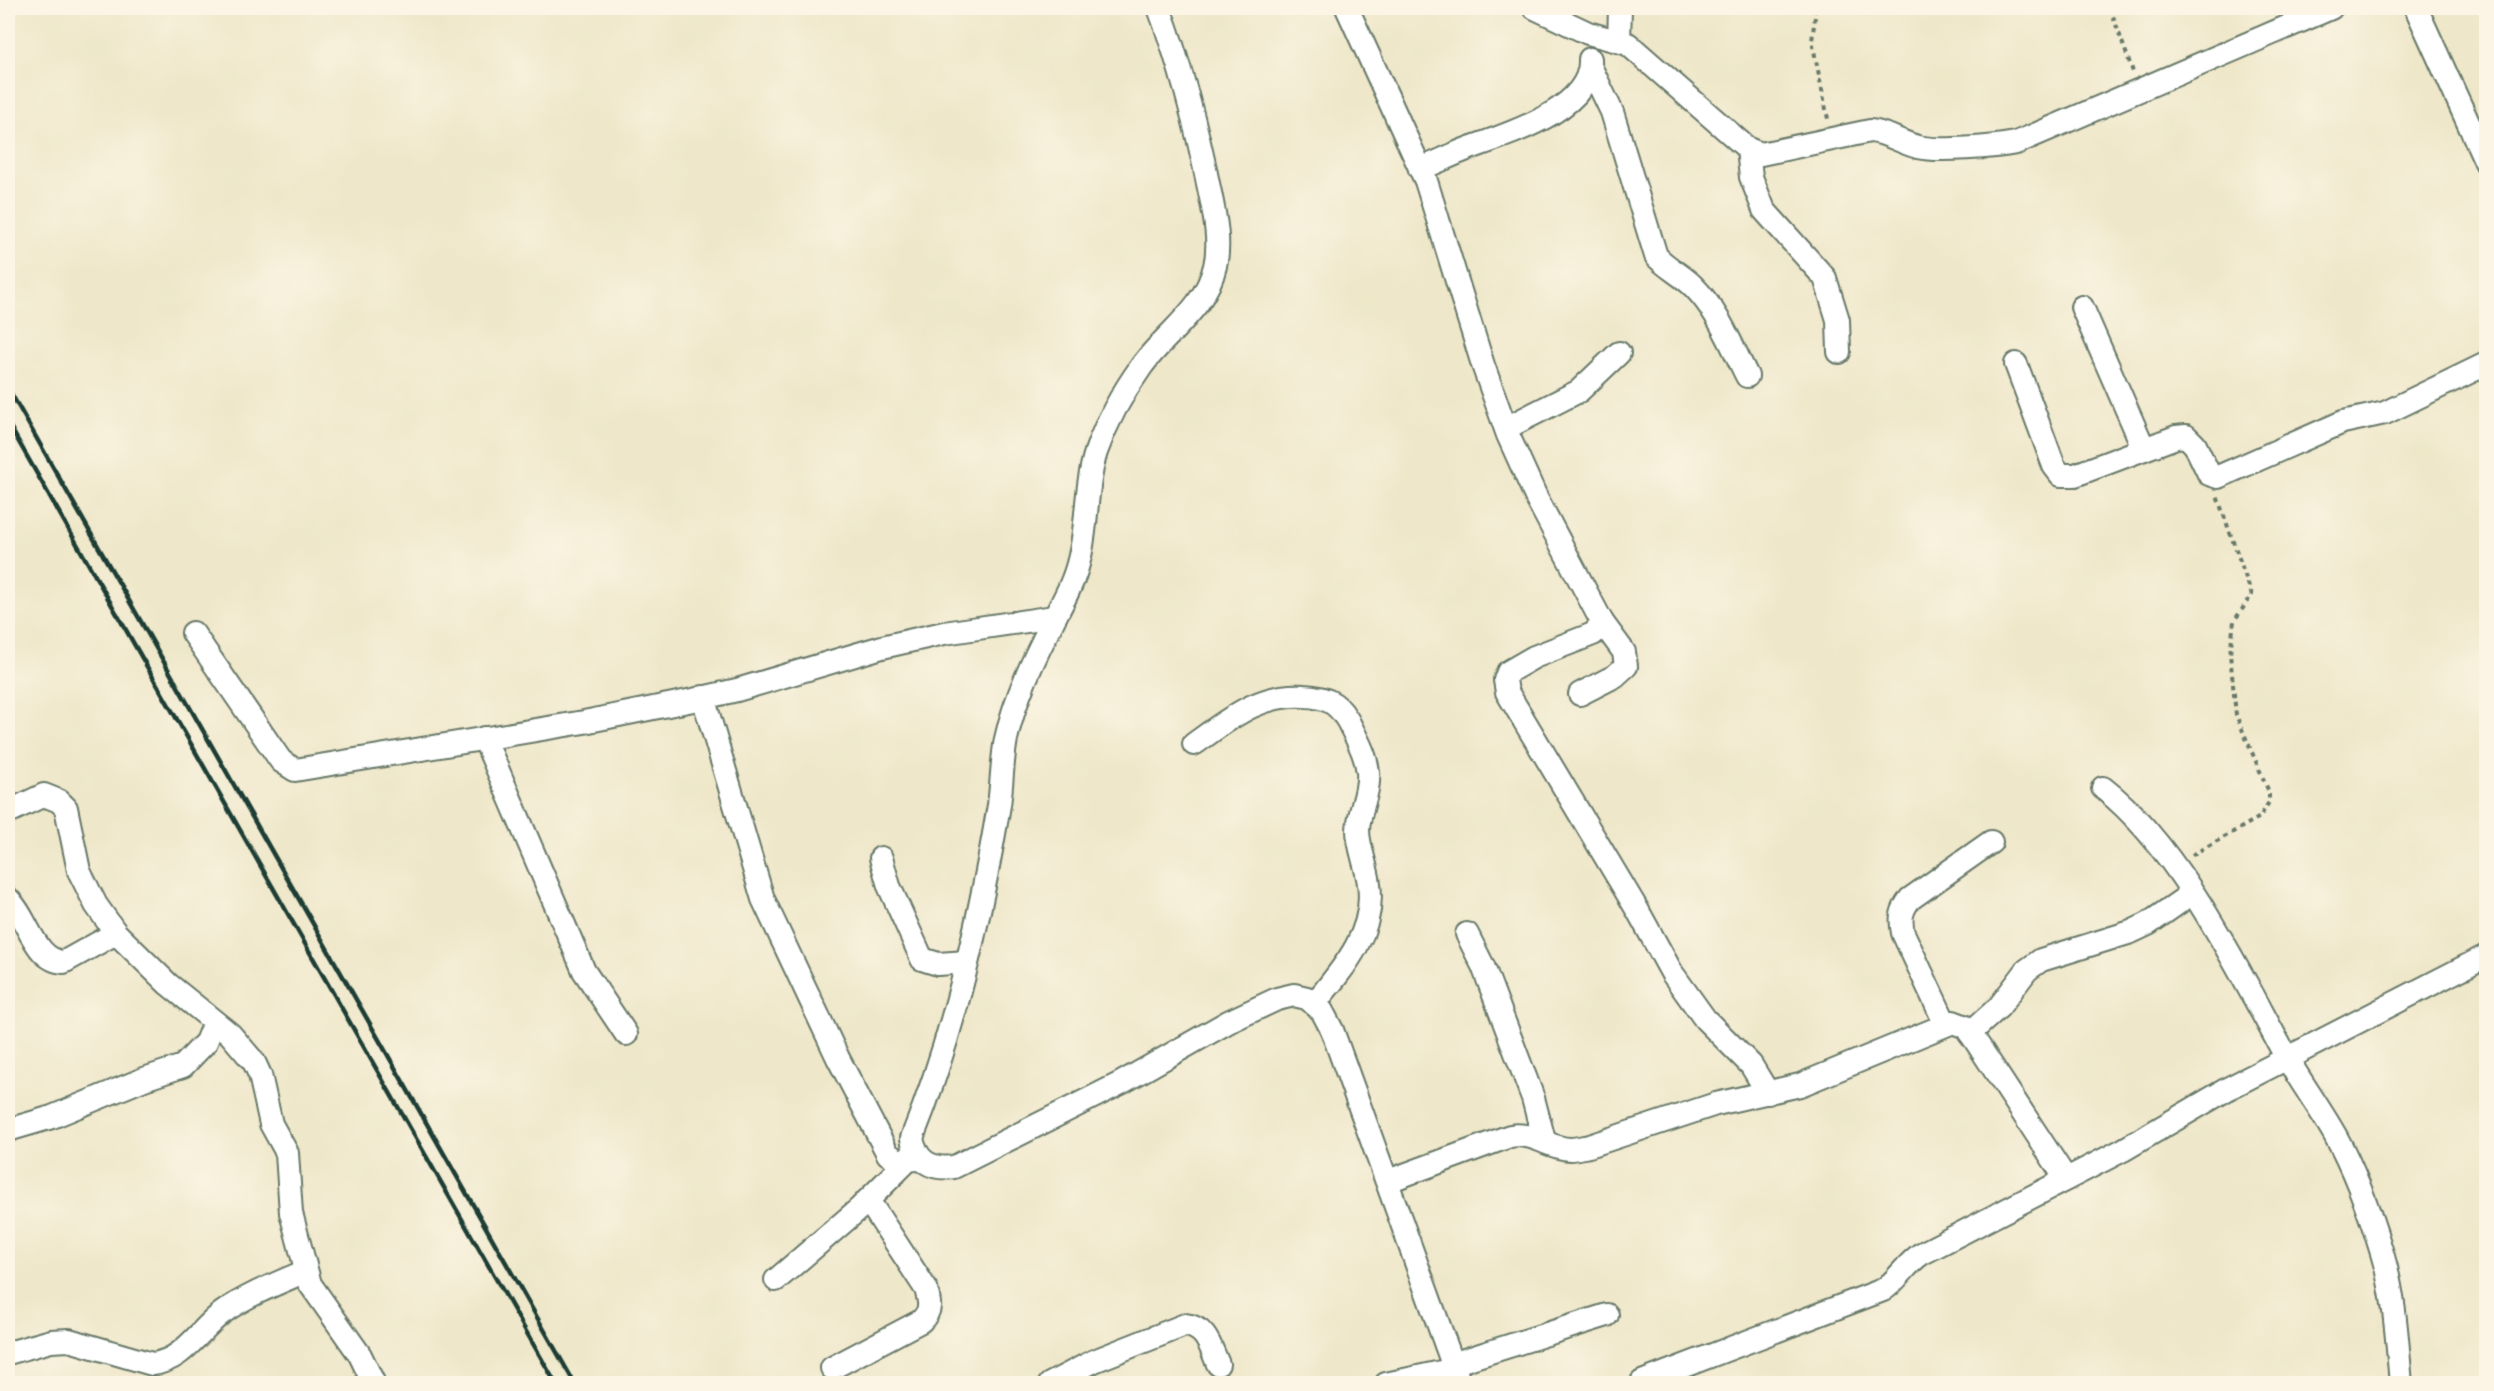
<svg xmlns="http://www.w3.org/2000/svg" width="2494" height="1391" viewBox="0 0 2494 1391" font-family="'Playpen Sans',sans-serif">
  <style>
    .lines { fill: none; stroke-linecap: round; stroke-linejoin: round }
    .minor-casing { stroke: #677868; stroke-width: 26 }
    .path { stroke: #677868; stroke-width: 4; stroke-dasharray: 4.5 4.5; stroke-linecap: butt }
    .minor { stroke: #fff; stroke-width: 22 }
    .rail { stroke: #1f3d34; stroke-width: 4.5 }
  </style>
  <rect width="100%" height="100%" fill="#fcf5e5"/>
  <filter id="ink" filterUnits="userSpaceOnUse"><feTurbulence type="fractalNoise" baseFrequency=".0167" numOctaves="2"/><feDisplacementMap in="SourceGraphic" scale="12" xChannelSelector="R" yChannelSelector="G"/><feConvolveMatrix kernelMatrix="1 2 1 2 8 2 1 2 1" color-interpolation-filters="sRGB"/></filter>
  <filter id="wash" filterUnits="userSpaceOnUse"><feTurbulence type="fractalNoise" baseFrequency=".008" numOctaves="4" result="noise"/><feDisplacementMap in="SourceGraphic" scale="24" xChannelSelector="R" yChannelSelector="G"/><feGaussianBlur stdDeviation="1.35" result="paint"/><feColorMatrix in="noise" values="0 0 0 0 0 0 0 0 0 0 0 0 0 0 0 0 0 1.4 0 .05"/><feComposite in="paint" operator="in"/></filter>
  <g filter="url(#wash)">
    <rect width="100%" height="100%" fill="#eee7c9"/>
  </g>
  <g filter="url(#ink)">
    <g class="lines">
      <defs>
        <g id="minor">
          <path d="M1159,8C1182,69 1196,124 1209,188C1214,212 1221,241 1215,266C1205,310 1166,332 1141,367C1123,392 1106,423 1096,452C1085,486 1088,525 1079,560C1074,582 1063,601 1053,621C1034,658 1015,698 1006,739C1002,760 1002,783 999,805C980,918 955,1031 912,1138C916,1161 931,1170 954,1167L1121,1083L1228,1022L1277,999L1294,995L1307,998L1322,1011L1332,1030L1460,1384"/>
          <polyline points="1347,8 1426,181 1483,365 1508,435 1536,497 1602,622 1600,627 1593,634 1534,657 1508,672 1505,680 1507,692 1638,911 1672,973 1705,1019 1751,1065 1768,1093"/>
          <path d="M1535,8L1588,33L1628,44L1748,149L1761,154L1870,131C1887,132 1901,143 1918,147C1937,152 1996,147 2016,143L2331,8"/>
          <polyline points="2416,8 2486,162"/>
          <polyline points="1619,41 1620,8"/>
          <path d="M1590,66L1612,112L1656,256C1667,268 1682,275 1693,286C1718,311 1731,344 1747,376"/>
          <polyline points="1748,149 1751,177 1764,210 1825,278 1838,320 1839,352"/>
          <path d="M1420,169C1436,163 1451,155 1467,149C1505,135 1593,110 1590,59"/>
          <polyline points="2082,307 2144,449"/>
          <polyline points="2016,364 2054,466 2061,475 2075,475 2176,437 2186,436 2195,445 2209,474 2218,477 2343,422 2385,413 2486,364"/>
          <polyline points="1506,428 1579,391 1619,353"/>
          <polyline points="193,633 281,761 295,770 584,722 693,700 737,690 882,647 944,633 1054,617"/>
          <polyline points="1580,694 1615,676 1626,666 1624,652 1602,622"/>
          <polyline points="703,697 763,899 838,1058 888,1154 897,1160 920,1159"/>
          <polyline points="484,738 584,971 626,1034"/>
          <path d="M1194,744C1228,720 1259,693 1304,696C1330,697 1341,705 1352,729C1359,743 1366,756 1368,772C1370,792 1359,810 1358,830C1358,847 1367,866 1369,884C1376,932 1343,969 1314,1004"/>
          <path d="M2103,788C2179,847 2238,969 2284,1053C2300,1081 2319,1107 2335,1135C2355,1171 2370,1213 2382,1253C2395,1296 2397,1340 2401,1384"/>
          <polyline points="8,812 44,795 59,801 66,808 79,871 96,905 116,933 168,984 230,1034 254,1062 260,1075 271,1124 287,1153 291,1213 310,1284 360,1355 374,1384"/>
          <polyline points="881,858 889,886 922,959 938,964 967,962"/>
          <path d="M8,899C28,917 34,961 64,962L116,933"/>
          <polyline points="1467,934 1483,966 1533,1098 1544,1140"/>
          <path d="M1945,1023L1903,933C1900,918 1901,911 1910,899L1991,842"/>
          <polyline points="1970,1033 1999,1007 2027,970 2041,960 2131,932 2148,924 2191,894"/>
          <polyline points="8,1130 52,1117 144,1079 183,1066 206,1042 214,1022"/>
          <path d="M1388,1181L1510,1136C1536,1132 1547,1148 1570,1149C1576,1149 1583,1147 1589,1146L1716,1104L1800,1085L1953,1022L1966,1027L1975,1040L2066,1179"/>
          <polyline points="776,1280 860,1208 907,1161"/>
          <path d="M8,1353L51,1341L69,1340L152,1364C183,1361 198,1331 222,1313C247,1295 278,1283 306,1271"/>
          <polyline points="1452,1364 1607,1315"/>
          <path d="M832,1368L921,1321C932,1310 930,1303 926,1289L868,1200"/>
          <path d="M1642,1382L1883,1290C1898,1280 1905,1265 1921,1254L2123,1150L2229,1088L2486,956"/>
          <path d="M1050,1384L1094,1361L1185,1325C1206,1327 1210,1346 1218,1364"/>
          <polyline points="1386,1384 1455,1369"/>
        </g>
      </defs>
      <use href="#minor" class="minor-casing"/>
      <g class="path">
        <polyline points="1816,8 1812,41 1828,119"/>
        <polyline points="2110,8 2133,72"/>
        <polyline points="2192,855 2260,817 2269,802 2269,792 2236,715 2230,654 2234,621 2252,595 2217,496"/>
      </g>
      <use href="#minor" class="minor"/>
      <g class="rail">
        <polyline points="8,388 575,1384"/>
        <polyline points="8,423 556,1384"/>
      </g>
    </g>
  </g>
  <rect width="2494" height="1391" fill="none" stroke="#fcf5e5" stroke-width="30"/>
</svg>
